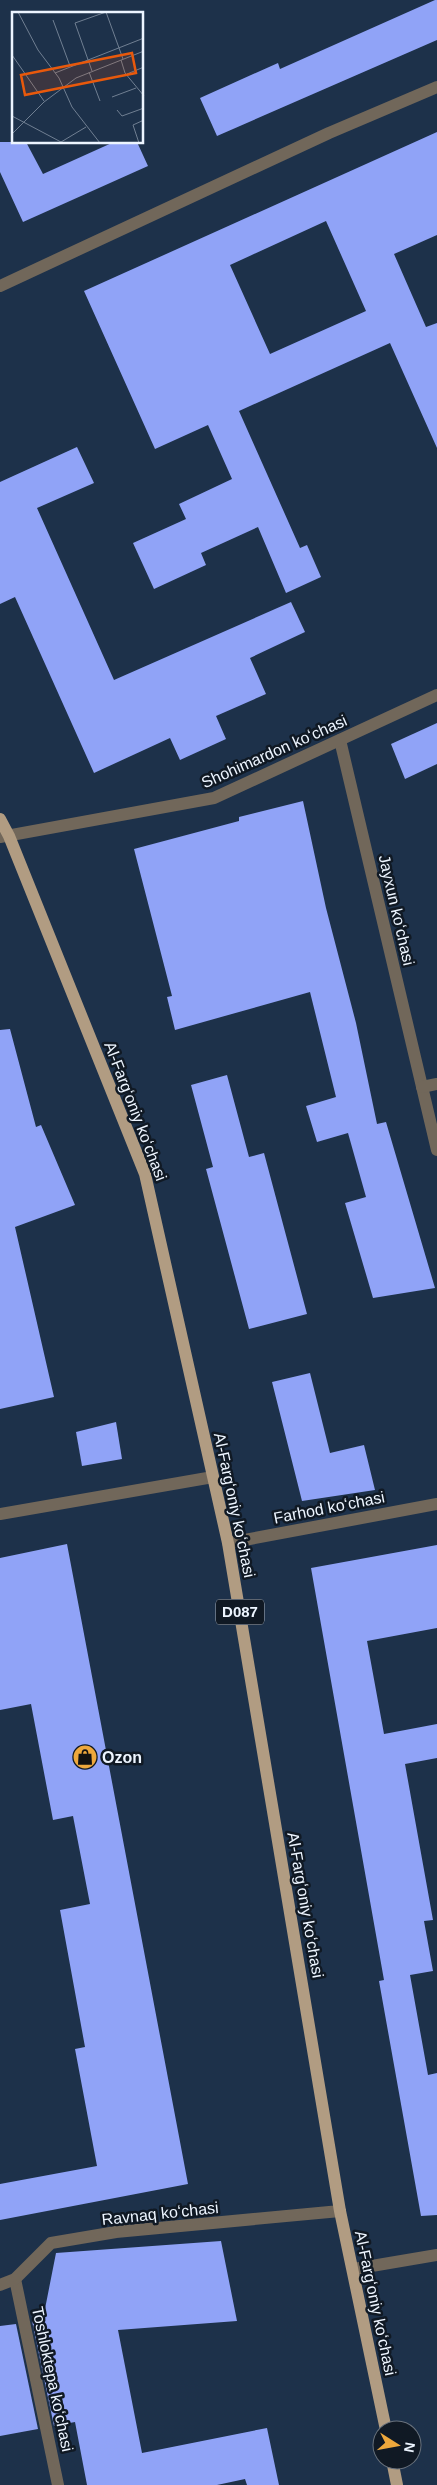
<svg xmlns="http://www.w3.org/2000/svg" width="437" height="2485" viewBox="0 0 437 2485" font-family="Arial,sans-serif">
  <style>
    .building { fill: #90a3f7; fill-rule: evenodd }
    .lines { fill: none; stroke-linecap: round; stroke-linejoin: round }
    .minor { stroke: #71675a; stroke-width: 12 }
    .major { stroke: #b19c82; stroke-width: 12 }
    .labels { text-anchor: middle; stroke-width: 5; stroke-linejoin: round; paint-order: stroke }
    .shield { fill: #101924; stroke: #abb3bd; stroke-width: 1 }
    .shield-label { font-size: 15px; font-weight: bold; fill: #edf5ff }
    .street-label { font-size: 16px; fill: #edf5ff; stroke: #101924 }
    .poi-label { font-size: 16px; font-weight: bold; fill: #edf5ff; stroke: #101924; text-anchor: start }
    .inset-road { fill: none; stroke: #707f92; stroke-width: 1 }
    .view { fill: #e8590c; fill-opacity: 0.15; stroke: #e8590c; stroke-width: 2.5 }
    .inset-edge { fill: none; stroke: #edf5ff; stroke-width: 2.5 }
  </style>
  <rect width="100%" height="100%" fill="#1d314a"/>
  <g class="building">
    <polygon points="435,0 437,0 437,40 217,136 200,98 278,63 280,69"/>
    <path d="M437,132V235L394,254L426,327L437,323V448L390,343L239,411L300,548L307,545L321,577L286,593L258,527L201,553L206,565L154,589L133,543L186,519L179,504L232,479L208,425L155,449L84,291ZM326,221L366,311L270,354L230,265Z"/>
    <polygon points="0,142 26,142 43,174 114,142 137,142 148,166 23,222 0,172"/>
    <polygon points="77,447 94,483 37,508 114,680 291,602 305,632 250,658 266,694 216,716 226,739 180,760 170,738 94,773 15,597 0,604 0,482"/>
    <polygon points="437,723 437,764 405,779 391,744"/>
    <polygon points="303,801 326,908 356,1023 377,1124 386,1122 435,1288 373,1298 345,1203 366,1197 348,1133 317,1142 306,1106 336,1097 310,992 175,1030 167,997 172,996 134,849 239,821 239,817"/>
    <polygon points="10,1029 36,1127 41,1125 75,1205 15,1227 54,1397 0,1409 0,1030"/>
    <polygon points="227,1075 249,1157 264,1153 307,1314 249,1329 206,1169 213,1167 191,1085"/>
    <polygon points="310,1373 330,1453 364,1445 375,1490 302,1501 272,1382"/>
    <polygon points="116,1422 122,1459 82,1466 76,1432"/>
    <polygon points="67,1544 188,2184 0,2220 0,2184 97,2166 75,2049 85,2047 60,1910 90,1904 73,1816 53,1820 31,1704 0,1710 0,1558"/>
    <polygon points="437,1545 437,1628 367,1641 384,1734 437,1724 437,1758 405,1764 433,1920 424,1921 433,1971 410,1975 428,2075 437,2073 437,2215 421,2216 379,1981 384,1980 311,1568"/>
    <polygon points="221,2241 237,2321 118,2330 142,2453 267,2428 279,2485 247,2485 245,2479 217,2485 87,2485 75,2422 54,2426 32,2321 43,2319 56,2253"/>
    <polygon points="16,2324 38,2429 0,2436 0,2326"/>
  </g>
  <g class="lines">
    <g class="minor">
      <polyline points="0,286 329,133 437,87"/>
      <polyline points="340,740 437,1150"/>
      <polyline points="0,837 214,798 437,695"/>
      <polyline points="422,1087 437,1084"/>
      <polyline points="0,1514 213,1477"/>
      <polyline points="228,1543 437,1504"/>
      <polyline points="354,2269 437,2255"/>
      <polyline points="15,2279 58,2485"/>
      <polyline points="0,2285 15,2279 51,2243 116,2232 340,2211"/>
    </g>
    <g class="major">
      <polyline points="0,819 9,836 145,1174 228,1543 340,2211 386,2430"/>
      <polyline points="392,2460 397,2485"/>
    </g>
  </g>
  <defs>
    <symbol id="shop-disc" viewBox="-11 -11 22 22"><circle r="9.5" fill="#eea83c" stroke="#101924"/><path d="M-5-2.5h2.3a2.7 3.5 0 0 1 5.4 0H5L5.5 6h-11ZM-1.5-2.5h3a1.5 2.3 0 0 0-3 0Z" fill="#111"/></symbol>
  </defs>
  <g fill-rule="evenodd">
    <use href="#shop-disc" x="71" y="1743" width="28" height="28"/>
  </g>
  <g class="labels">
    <rect class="shield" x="216" y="1599.5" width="48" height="25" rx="4"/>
    <g class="shield-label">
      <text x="240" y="1617">D087</text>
    </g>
    <g class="street-label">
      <text transform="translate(274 751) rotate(-24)" y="6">Shohimardon koʻchasi</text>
      <text transform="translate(397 910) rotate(77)" y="6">Jayxun koʻchasi</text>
      <text transform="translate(136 1111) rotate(69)" y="6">Al-Fargʻoniy koʻchasi</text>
      <text transform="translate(235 1505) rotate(78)" y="6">Al-Fargʻoniy koʻchasi</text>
      <text transform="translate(329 1507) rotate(-11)" y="6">Farhod koʻchasi</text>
      <text transform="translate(306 1905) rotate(80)" y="6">Al-Fargʻoniy koʻchasi</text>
      <text transform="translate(160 2213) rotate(-6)" y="6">Ravnaq koʻchasi</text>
      <text transform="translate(376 2303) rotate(78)" y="6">Al-Fargʻoniy koʻchasi</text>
      <text transform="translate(53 2379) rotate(78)" y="6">Toshloktepa koʻchasi</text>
    </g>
    <g class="poi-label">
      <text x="102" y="1763">Ozon</text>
    </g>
  </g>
  <g transform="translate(12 12)">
    <rect width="131" height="131" fill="#1d314a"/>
    <path class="inset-road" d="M6,0L26,38L47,66L60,95L88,131M94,0L111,47M41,8L58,54M0,43L32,89M109,48L113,61L132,84M80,59L63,11L94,0M77,60L88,89M43,61L132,26M115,62L132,55M100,85L124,76M105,98L110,104L132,96M0,104L49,130M0,122L32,90L64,66L132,39M49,130L74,115M127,131L121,113L132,108"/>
    <path class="view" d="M120,41L124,61L13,83L9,63Z"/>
    <rect width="131" height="131" class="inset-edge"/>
  </g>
  <g transform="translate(397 2445) rotate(101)"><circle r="24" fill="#101924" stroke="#68717c"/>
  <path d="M0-4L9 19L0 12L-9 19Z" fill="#eea83c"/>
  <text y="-8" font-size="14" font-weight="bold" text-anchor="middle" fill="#edf5ff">N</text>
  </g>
</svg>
